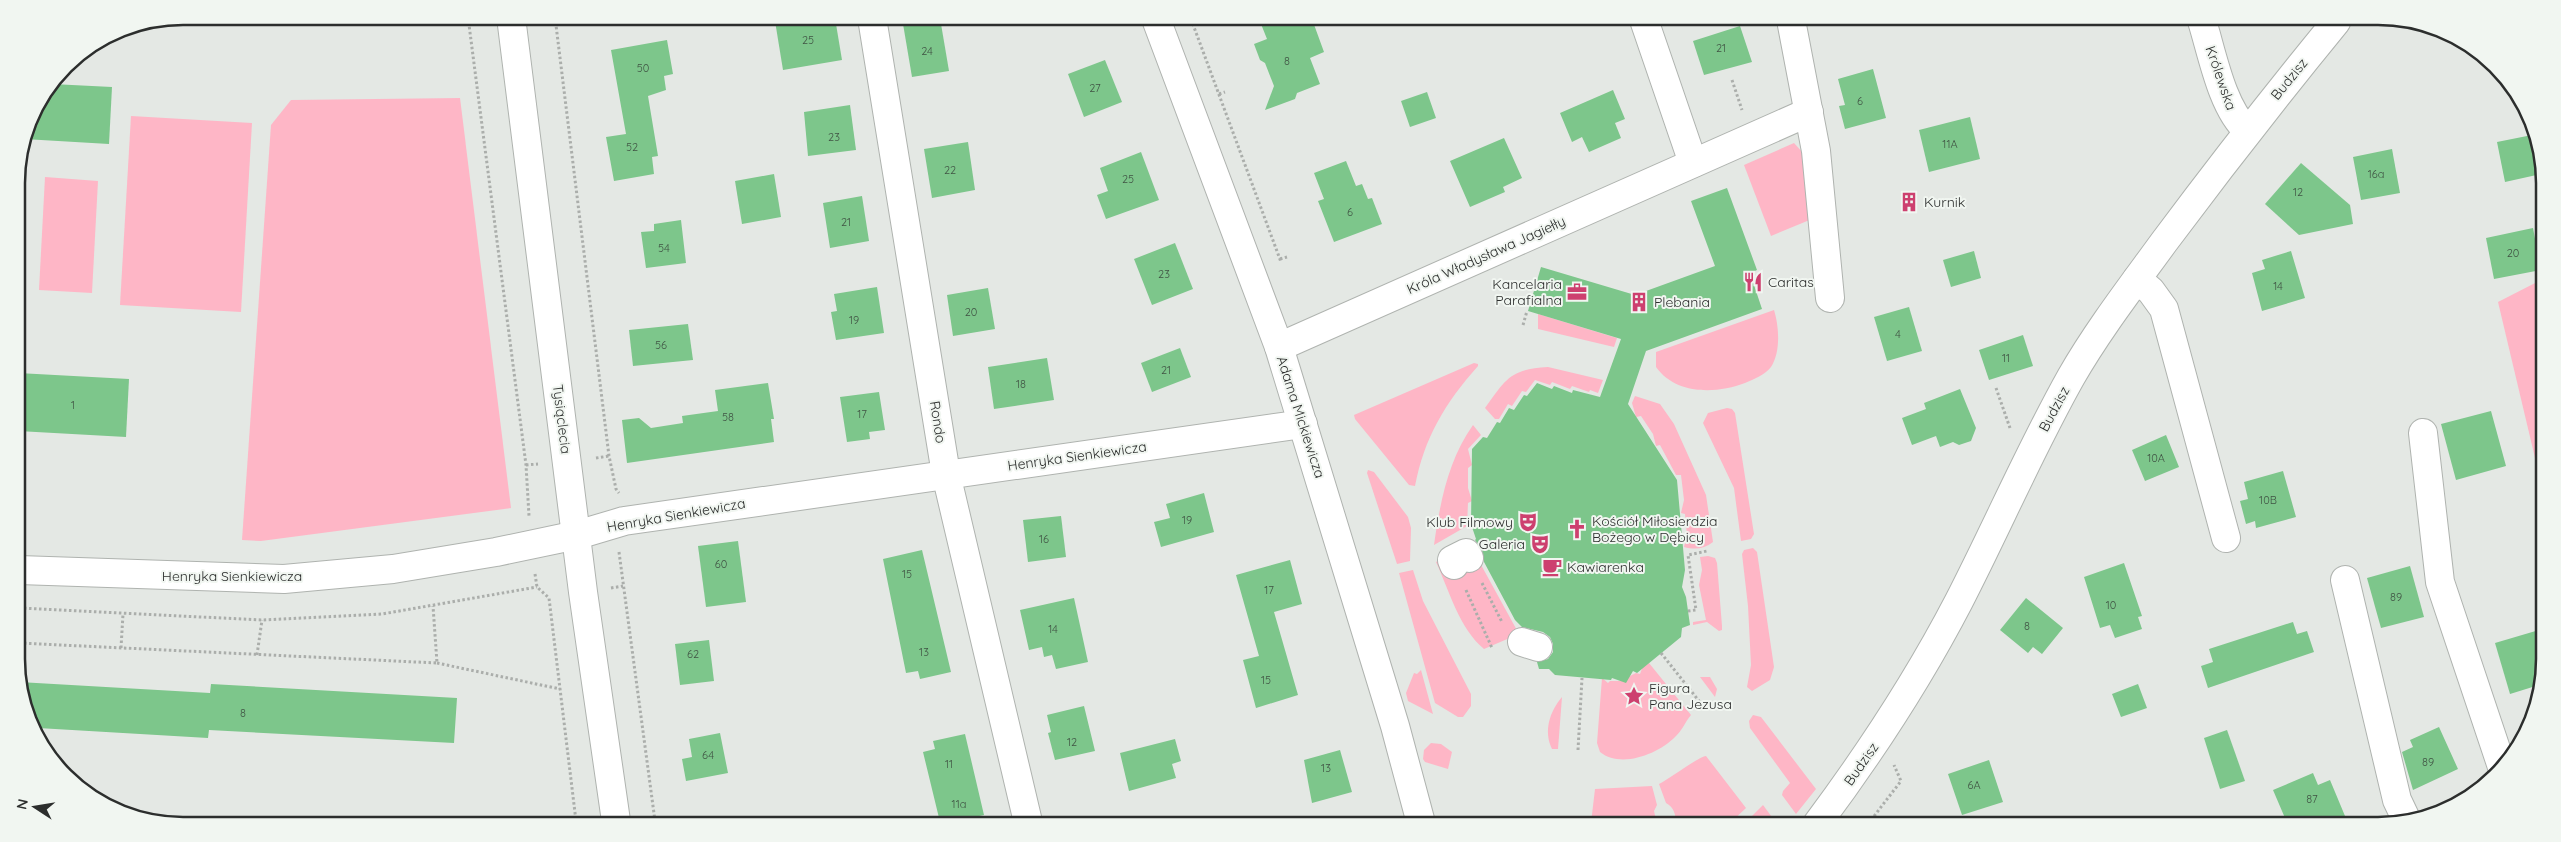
<svg xmlns="http://www.w3.org/2000/svg" width="2561" height="842" viewBox="0 0 2561 842" font-family="Quicksand,sans-serif">
  <style>
    .green { fill: #feb6c6 }
    .building { fill: #7dc68b }
    .lines { fill: none; stroke-linecap: round; stroke-linejoin: round }
    .minor-casing { stroke: #afb3af; stroke-width: 30 }
    .path { stroke: #abaeab; stroke-width: 3; stroke-dasharray: 2.5 2.5; stroke-linecap: butt }
    .minor { stroke: #fff; stroke-width: 28 }
    .labels { text-anchor: middle; stroke-width: 4; stroke-linejoin: round; paint-order: stroke }
    .number-label { font-size: 11px; fill: #405444 }
    .street-label { font-size: 14px; fill: #2c2e2d; stroke: #f1f6f1 }
    .poi-label { font-size: 14px; fill: #2c2e2d; stroke: #f1f6f1; text-anchor: start }
    .rim { fill: none; stroke: #2c2e2d; stroke-width: 2.5 }
  </style>
  <rect width="100%" height="100%" fill="#e4e8e4"/>
  <g class="green">
    <polygon points="187,16 316,17 297,22"/>
    <polygon points="460,98 511,508 261,541 242,540 271,125 291,100"/>
    <polygon points="131,116 252,123 241,312 120,305"/>
    <polygon points="1794,143 1804,154 1812,219 1771,236 1744,165"/>
    <polygon points="45,177 98,181 92,293 39,290"/>
    <polygon points="2541,280 2540,479 2498,302"/>
    <path d="M1774,310C1779,326 1781,352 1771,367C1765,375 1754,379 1745,383C1716,394 1676,395 1656,367V352Z"/>
    <polygon points="1538,314 1617,338 1614,347 1538,329"/>
    <path d="M1474,363L1478,364V366C1445,403 1424,438 1415,486L1409,485L1355,419L1354,415Z"/>
    <path d="M1548,367L1603,380L1598,393L1590,390L1589,392L1572,386L1570,389L1552,382L1550,385L1535,380L1526,392L1522,391L1512,406L1508,404L1499,419H1495L1485,408C1506,379 1510,369 1548,367Z"/>
    <path d="M1635,396L1660,404L1674,424L1706,495L1713,542C1704,549 1695,550 1684,547L1687,535L1685,514L1681,513L1684,500L1681,475H1676L1660,445L1656,446L1653,434L1641,416L1636,417L1632,403Z"/>
    <polygon points="1727,408 1732,409 1735,413 1754,534 1751,539 1741,541 1734,488 1703,423 1708,413"/>
    <path d="M1473,425L1481,435L1468,449L1472,465L1468,468V488L1472,501L1468,503L1467,526L1434,545C1440,503 1448,460 1473,425Z"/>
    <polygon points="1368,470 1374,472 1408,517 1411,528 1410,561 1397,564 1367,473"/>
    <path d="M1469,543L1519,634L1484,649C1459,628 1449,590 1436,562Z"/>
    <polygon points="1753,548 1757,552 1774,667 1770,680 1752,691 1747,687 1751,665 1748,606 1742,554 1744,550"/>
    <polygon points="1708,556 1715,558 1717,563 1722,626 1722,630 1719,631 1707,622 1693,625 1693,622 1706,620 1699,585 1702,570 1700,557"/>
    <polygon points="1413,570 1423,601 1471,694 1471,706 1463,717 1458,717 1435,703 1399,573"/>
    <path d="M1649,663L1691,715C1685,722 1682,731 1675,737C1658,754 1621,769 1600,752L1597,743L1602,678L1608,683L1610,681H1620L1636,673L1640,674L1643,666Z"/>
    <polygon points="1421,670 1433,714 1408,701 1406,693 1414,673 1417,674"/>
    <polygon points="1700,677 1710,677 1717,689 1715,697"/>
    <path d="M1562,697L1558,749H1552C1543,731 1550,711 1562,697Z"/>
    <polygon points="1753,715 1761,717 1816,789 1796,814 1782,795 1783,791 1790,783 1750,728 1749,721"/>
    <polygon points="1431,743 1441,744 1452,752 1448,769 1425,762 1423,759 1424,750"/>
    <path d="M1706,756L1746,808L1729,824H1676C1676,815 1674,807 1666,803L1659,784C1671,778 1698,757 1706,756Z"/>
    <polygon points="1652,786 1657,805 1654,811 1657,824 1591,823 1595,789"/>
    <polygon points="1763,805 1777,824 1744,824"/>
  </g>
  <g class="building">
    <polygon points="793,18 835,18 842,60 783,70 775,21"/>
    <polygon points="902,18 940,18 949,71 912,77"/>
    <polygon points="1259,19 1312,19 1324,52 1310,58 1320,84 1297,93 1295,99 1265,110 1274,86 1265,63 1260,60 1254,44 1267,39"/>
    <polygon points="1740,26 1752,62 1704,75 1693,41"/>
    <polygon points="667,40 673,74 664,76 666,90 648,96 658,156 652,157 654,174 614,181 606,137 626,134 611,50"/>
    <polygon points="1105,60 1122,102 1084,117 1068,74"/>
    <polygon points="1873,69 1886,118 1845,129 1839,106 1845,105 1838,79"/>
    <polygon points="52,84 112,87 109,144 24,139 29,119"/>
    <polygon points="1613,90 1625,119 1615,123 1621,138 1589,152 1582,137 1572,142 1560,113"/>
    <polygon points="1427,92 1436,118 1410,127 1401,101"/>
    <polygon points="850,105 856,150 808,156 804,112"/>
    <polygon points="1970,117 1980,159 1929,172 1919,130"/>
    <polygon points="2532,135 2541,174 2505,182 2497,142"/>
    <polygon points="1504,138 1522,178 1503,187 1505,192 1470,207 1450,161"/>
    <polygon points="968,142 975,190 932,198 924,149"/>
    <polygon points="2392,149 2400,193 2361,200 2353,157"/>
    <polygon points="1141,152 1159,200 1106,219 1097,195 1108,191 1100,168"/>
    <polygon points="1346,161 1356,186 1362,184 1368,199 1372,198 1382,224 1334,242 1318,201 1324,199 1314,173"/>
    <polygon points="2301,163 2350,205 2353,224 2299,235 2265,204"/>
    <polygon points="774,174 781,217 742,224 735,181"/>
    <polygon points="1727,188 1757,270 1750,273 1762,309 1646,351 1628,404 1677,480 1685,570 1682,587 1686,597 1690,625 1682,628 1681,637 1637,673 1633,671 1626,683 1612,678 1611,680 1555,675 1549,669 1539,669 1537,662 1548,659 1553,652 1553,644 1550,637 1543,632 1522,627 1515,620 1484,562 1482,550 1475,540 1476,539 1471,524 1472,449 1483,437 1487,438 1497,422 1500,423 1509,408 1514,410 1524,395 1527,396 1537,383 1552,389 1554,386 1572,393 1573,390 1600,397 1621,339 1528,311 1541,267 1635,295 1715,266 1691,201"/>
    <polygon points="862,196 869,241 830,248 823,203"/>
    <polygon points="681,220 686,263 646,268 641,232 654,231 654,224"/>
    <polygon points="2533,228 2541,270 2494,279 2486,238"/>
    <polygon points="1175,243 1193,289 1152,305 1134,259"/>
    <polygon points="1974,251 1981,278 1951,287 1943,260"/>
    <polygon points="2291,251 2305,298 2262,311 2252,273 2265,269 2262,260"/>
    <polygon points="877,287 884,333 836,340 831,312 837,311 834,294"/>
    <polygon points="988,288 995,329 953,336 947,295"/>
    <polygon points="1909,307 1922,351 1887,361 1874,317"/>
    <polygon points="688,324 693,360 633,366 629,330"/>
    <polygon points="2023,335 2033,366 1989,380 1979,350"/>
    <polygon points="1180,348 1191,377 1152,392 1141,363"/>
    <polygon points="1047,358 1054,400 994,409 988,367"/>
    <polygon points="18,373 129,379 126,437 18,431"/>
    <polygon points="768,383 774,419 771,419 774,442 627,463 622,420 639,418 651,428 683,423 682,416 718,411 715,390"/>
    <polygon points="1960,389 1976,428 1971,441 1959,445 1953,442 1940,447 1936,436 1912,445 1902,418 1926,409 1924,403"/>
    <polygon points="879,392 885,430 869,432 870,439 847,442 840,397"/>
    <polygon points="2491,411 2506,466 2456,480 2441,424"/>
    <polygon points="2166,435 2179,467 2145,481 2132,450"/>
    <polygon points="2283,471 2296,517 2256,528 2255,521 2246,524 2240,501 2248,499 2244,482"/>
    <polygon points="1204,493 1214,532 1161,547 1154,522 1170,518 1166,504"/>
    <polygon points="1061,516 1066,557 1028,562 1023,520"/>
    <polygon points="738,541 746,602 706,607 698,546"/>
    <polygon points="922,550 951,672 920,679 918,671 906,673 883,559"/>
    <polygon points="1290,560 1302,604 1274,612 1298,695 1256,708 1243,660 1259,656 1236,575"/>
    <polygon points="2124,563 2142,616 2138,617 2142,629 2115,638 2110,625 2100,628 2084,577"/>
    <polygon points="2410,566 2424,617 2381,628 2367,578"/>
    <polygon points="1074,598 1088,662 1056,669 1052,655 1044,657 1042,647 1029,650 1020,610"/>
    <polygon points="2026,598 2063,628 2042,654 2033,647 2028,653 2000,630"/>
    <polygon points="2293,622 2297,634 2307,631 2314,652 2208,688 2201,666 2213,662 2209,649"/>
    <polygon points="2539,630 2539,685 2510,694 2495,643"/>
    <polygon points="709,640 714,681 680,685 675,644"/>
    <polygon points="19,682 210,693 211,684 457,698 454,743 209,730 208,738 38,728 19,691"/>
    <polygon points="2138,684 2147,708 2121,717 2112,694"/>
    <polygon points="1084,706 1095,751 1055,760 1048,733 1051,732 1047,715"/>
    <polygon points="2439,727 2458,769 2413,790 2402,752 2413,747 2410,740"/>
    <polygon points="2227,730 2245,781 2220,789 2204,738"/>
    <polygon points="720,733 728,773 686,781 682,759 692,757 689,739"/>
    <polygon points="965,734 984,815 952,822 940,822 923,752 935,749 933,741"/>
    <polygon points="1175,739 1181,761 1172,764 1176,778 1129,791 1120,753"/>
    <polygon points="1340,750 1352,792 1312,803 1304,760"/>
    <polygon points="1989,760 2003,802 1962,815 1948,774"/>
    <polygon points="2313,773 2318,785 2330,780 2345,816 2323,825 2288,825 2273,790"/>
  </g>
  <g class="lines">
    <defs>
      <g id="minor">
        <polyline points="511,17 583,592 616,821"/>
        <polyline points="872,18 946,474 1028,822"/>
        <polyline points="1156,19 1279,347 1395,726 1421,823"/>
        <polyline points="1644,20 1693,163"/>
        <polyline points="1791,20 1816,151 1830,298"/>
        <path d="M2202,21C2212,53 2222,108 2247,130"/>
        <polyline points="2137,279 2151,291 2164,309 2226,538"/>
        <polyline points="1279,347 1809,112"/>
        <polyline points="2423,433 2440,582 2502,767"/>
        <polyline points="1454,565 1452,560 1466,553 1469,558"/>
        <polyline points="19,570 284,579 393,569 496,552 577,535 624,521 1303,424"/>
        <polyline points="2345,580 2397,800 2407,821"/>
        <polyline points="1522,642 1538,647"/>
        <path d="M1817,824C1870,753 1918,680 1959,601C1997,527 2030,450 2071,377C2098,330 2132,286 2164,242C2220,167 2277,94 2336,22"/>
      </g>
    </defs>
    <use href="#minor" class="minor-casing"/>
    <g class="path">
      <polyline points="468,17 526,465 529,516"/>
      <polyline points="555,17 609,456 616,489 619,493"/>
      <polyline points="1191,19 1281,262"/>
      <polyline points="1732,80 1742,110"/>
      <polyline points="1219,94 1225,92"/>
      <polyline points="1280,259 1287,257"/>
      <polyline points="1523,325 1527,311"/>
      <polyline points="1996,388 2010,428"/>
      <polyline points="596,458 609,456"/>
      <polyline points="526,465 538,464"/>
      <polyline points="619,552 655,821"/>
      <polyline points="535,574 537,587 549,598 576,821"/>
      <polyline points="1482,583 1502,622"/>
      <polyline points="611,588 623,586"/>
      <polyline points="1466,590 1492,648"/>
      <polyline points="19,608 262,620 382,614 537,587"/>
      <polyline points="1688,611 1696,610 1688,555 1707,551"/>
      <polyline points="19,643 437,663 433,606"/>
      <polyline points="121,648 123,614"/>
      <polyline points="1661,653 1703,706"/>
      <polyline points="257,655 262,620"/>
      <polyline points="437,663 560,689"/>
      <polyline points="1578,750 1582,678"/>
      <polyline points="129,816 198,820"/>
      <polyline points="1868,824 1901,781 1894,765"/>
    </g>
    <use href="#minor" class="minor"/>
  </g>
  <defs>
    <symbol id="building-bare" viewBox="-9 -9 18 18"><path d="M-4-6H4V6H1V3H-1V6H-4ZM-2.5-4.3h1.7v1.8h-1.7ZM.8-4.3h1.7v1.8H.8ZM-2.5-1h1.7V.8h-1.7ZM.8-1h1.7V.8H.8Z" fill="#cd406f" stroke="#f1f6f1" stroke-width="2.5" paint-order="stroke"/></symbol>
    <symbol id="restaurant-bare" viewBox="-9 -9 18 18"><path d="M-5-6h1v4h1v-4h1v4h1v-4h1v5L-1.5 .5V6h-2V.5L-5-1ZM5-6V6H3V1.5H1.5Q1.5-4 5-6Z" fill="#cd406f" stroke="#f1f6f1" stroke-width="2.5" paint-order="stroke"/></symbol>
    <symbol id="office-bare" viewBox="-9 -9 18 18"><path d="M-6-3h4V-5.5h4V-3h4V5H-6ZM-1-4.5V-3h2v-1.5ZM-6 0V1H6V0Z" fill="#cd406f" stroke="#f1f6f1" stroke-width="2.5" paint-order="stroke"/></symbol>
    <symbol id="theatre-bare" viewBox="-9 -9 18 18"><path d="M-5-5.5Q0-4 5-5.5V0Q5 5 0 6Q-5 5-5 0ZM-3.3-2.5H-1v1.5H-3.3ZM1-2.5H3.3v1.5H1ZM-2.8 1Q0 5.5 2.8 1Z" fill="#cd406f" stroke="#f1f6f1" stroke-width="2.5" paint-order="stroke"/></symbol>
    <symbol id="church-bare" viewBox="-9 -9 18 18"><path d="M-1.2-6h2.4v3.5h3.3v2.4h-3.3V6h-2.4V-.1h-3.3v-2.4h3.3Z" fill="#cd406f" stroke="#f1f6f1" stroke-width="2.5" paint-order="stroke"/></symbol>
    <symbol id="cafe-bare" viewBox="-9 -9 18 18"><path d="M-5.5-4.5H6V0H3Q3 3.5 0 3.5H-2.5Q-5.5 3.5-5.5 0ZM3-3.2v2h1.7v-2ZM-6 4.5H4V6H-6Z" fill="#cd406f" stroke="#f1f6f1" stroke-width="2.5" paint-order="stroke"/></symbol>
    <symbol id="sight-bare" viewBox="-9 -9 18 18"><path d="M0-6L1.8-2.2L6-1.7L2.9 1.2L3.7 5.4L0 3.3L-3.7 5.4L-2.9 1.2L-6-1.7L-1.8-2.2Z" fill="#cd406f" stroke="#f1f6f1" stroke-width="2.5" paint-order="stroke"/></symbol>
  </defs>
  <g fill-rule="evenodd">
    <use href="#building-bare" x="1895" y="188" width="28" height="28"/>
    <use href="#restaurant-bare" x="1739" y="268" width="28" height="28"/>
    <use href="#office-bare" x="1563" y="278" width="28" height="28"/>
    <use href="#building-bare" x="1625" y="288" width="28" height="28"/>
    <use href="#theatre-bare" x="1514" y="508" width="28" height="28"/>
    <use href="#church-bare" x="1563" y="515" width="28" height="28"/>
    <use href="#theatre-bare" x="1526" y="530" width="28" height="28"/>
    <use href="#cafe-bare" x="1538" y="553" width="28" height="28"/>
    <use href="#sight-bare" x="1620" y="682" width="28" height="28"/>
  </g>
  <g class="labels">
    <g class="number-label">
      <text x="808" y="44">25</text>
      <text x="1721" y="52">21</text>
      <text x="927" y="55">24</text>
      <text x="1287" y="65">8</text>
      <text x="643" y="72">50</text>
      <text x="1095" y="92">27</text>
      <text x="1860" y="105">6</text>
      <text x="834" y="141">23</text>
      <text x="1950" y="148">11A</text>
      <text x="632" y="151">52</text>
      <text x="950" y="174">22</text>
      <text x="2376" y="178">16a</text>
      <text x="1128" y="183">25</text>
      <text x="2298" y="196">12</text>
      <text x="1350" y="216">6</text>
      <text x="846" y="226">21</text>
      <text x="664" y="252">54</text>
      <text x="2513" y="257">20</text>
      <text x="1164" y="278">23</text>
      <text x="2278" y="290">14</text>
      <text x="971" y="316">20</text>
      <text x="854" y="324">19</text>
      <text x="1898" y="338">4</text>
      <text x="661" y="349">56</text>
      <text x="2006" y="362">11</text>
      <text x="1166" y="374">21</text>
      <text x="1021" y="388">18</text>
      <text x="73" y="409">1</text>
      <text x="862" y="418">17</text>
      <text x="728" y="421">58</text>
      <text x="2156" y="462">10A</text>
      <text x="2268" y="504">10B</text>
      <text x="1187" y="524">19</text>
      <text x="1044" y="543">16</text>
      <text x="721" y="568">60</text>
      <text x="907" y="578">15</text>
      <text x="1269" y="594">17</text>
      <text x="2396" y="601">89</text>
      <text x="2111" y="609">10</text>
      <text x="2027" y="630">8</text>
      <text x="1053" y="633">14</text>
      <text x="924" y="656">13</text>
      <text x="693" y="658">62</text>
      <text x="1266" y="684">15</text>
      <text x="243" y="717">8</text>
      <text x="1072" y="746">12</text>
      <text x="708" y="759">64</text>
      <text x="2428" y="766">89</text>
      <text x="949" y="768">11</text>
      <text x="1326" y="772">13</text>
      <text x="1974" y="789">6A</text>
      <text x="2312" y="803">87</text>
      <text x="959" y="808">11a</text>
    </g>
    <g class="street-label">
      <text transform="translate(2221 78) rotate(71)" y="5">Królewska</text>
      <text transform="translate(2289 79) rotate(-51)" y="5">Budzisz</text>
      <text transform="translate(1486 255) rotate(-24)" y="5">Króla Władysława Jagiełły</text>
      <text transform="translate(2054 409) rotate(-62)" y="5">Budzisz</text>
      <text transform="translate(1301 417) rotate(72)" y="5">Adama Mickiewicza</text>
      <text transform="translate(562 419) rotate(83)" y="5">Tysiąclecia</text>
      <text transform="translate(938 422) rotate(81)" y="5">Rondo</text>
      <text transform="translate(1077 456) rotate(-8)" y="5">Henryka Sienkiewicza</text>
      <text transform="translate(676 515) rotate(-10)" y="5">Henryka Sienkiewicza</text>
      <text x="232" y="581">Henryka Sienkiewicza</text>
      <text transform="translate(1861 764) rotate(-55)" y="5">Budzisz</text>
    </g>
    <g class="poi-label">
      <text x="1924" y="207">Kurnik</text>
      <text x="1768" y="287">Caritas</text>
      <text x="1562" y="289" text-anchor="end">Kancelaria<tspan x="1562" dy="16">Parafialna</tspan></text>
      <text x="1654" y="307">Plebania</text>
      <text x="1592" y="526">Kościół Miłosierdzia<tspan x="1592" dy="16">Bożego w Dębicy</tspan></text>
      <text x="1513" y="527" text-anchor="end">Klub Filmowy</text>
      <text x="1525" y="549" text-anchor="end">Galeria</text>
      <text x="1567" y="572">Kawiarenka</text>
      <text x="1649" y="693">Figura<tspan x="1649" dy="16">Pana Jezusa</tspan></text>
    </g>
  </g>
  <path d="M0 0H2561V842H0ZM183 25H2378A158 158 0 0 1 2536 183V659A158 158 0 0 1 2378 817H183A158 158 0 0 1 25 659V183A158 158 0 0 1 183 25Z" fill="#f1f6f1" fill-rule="evenodd"/>
  <path class="rim" d="M183 25H2378A158 158 0 0 1 2536 183V659A158 158 0 0 1 2378 817H183A158 158 0 0 1 25 659V183A158 158 0 0 1 183 25Z"/>
  <g transform="translate(35 807) rotate(282)" stroke="#f1f6f1" stroke-width="4" paint-order="stroke">
  <path d="M0-4L9 19L0 12L-9 19Z" fill="#2c2e2d"/>
  <text y="-8" font-size="14" font-weight="bold" text-anchor="middle" fill="#2c2e2d">N</text>
  </g>
</svg>
